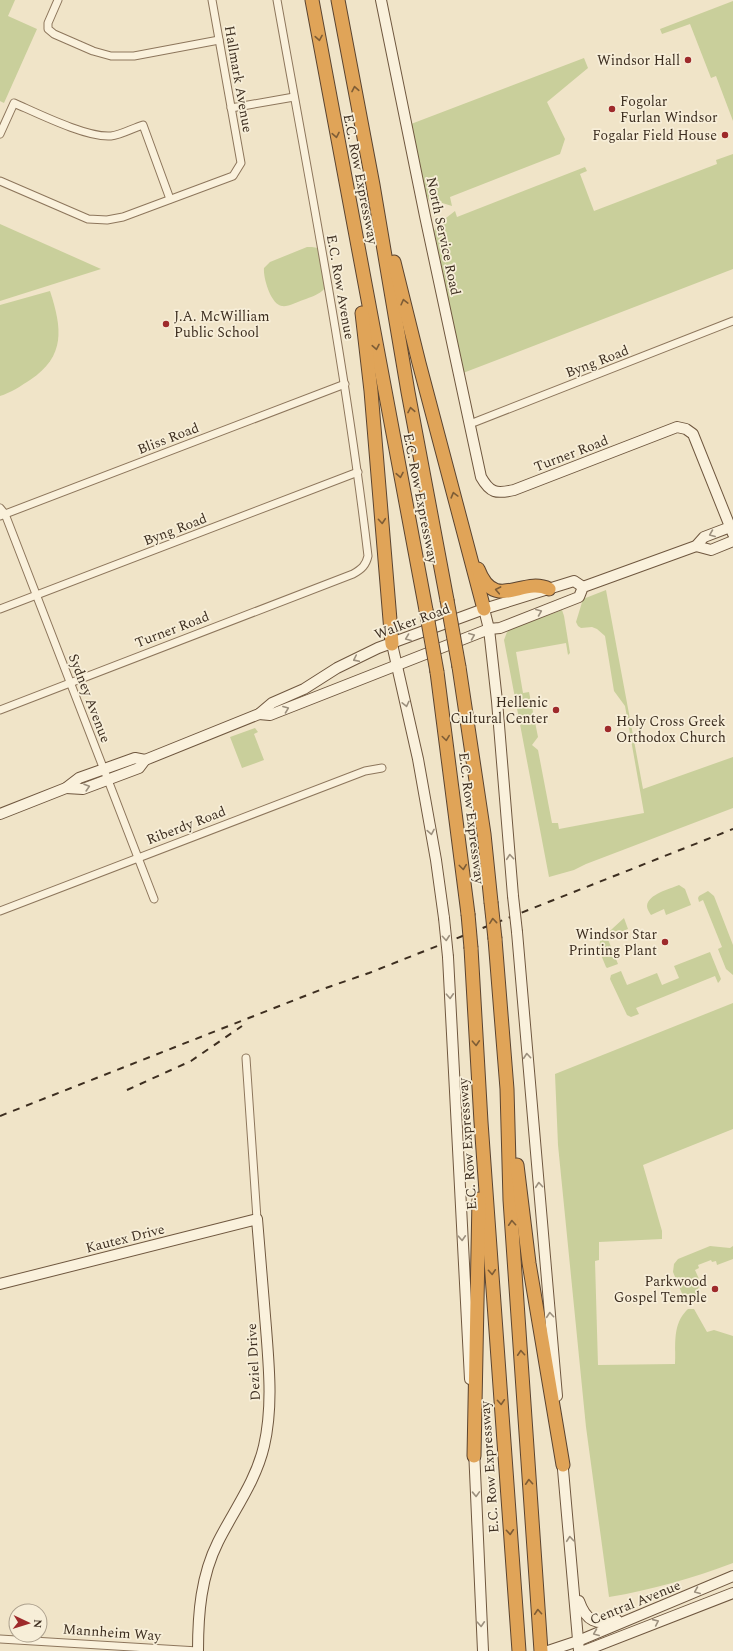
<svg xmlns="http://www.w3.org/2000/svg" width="733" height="1651" viewBox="0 0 733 1651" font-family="Spectral,serif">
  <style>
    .green { fill: #c9cf9b }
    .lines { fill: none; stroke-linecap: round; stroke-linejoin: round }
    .street-casing { stroke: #8d765c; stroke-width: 9 }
    .secondary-casing { stroke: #6f573f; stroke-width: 12 }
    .highway-casing { stroke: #5b4430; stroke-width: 15 }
    .street { stroke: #faf1dc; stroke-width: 7 }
    .secondary { stroke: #faf1dc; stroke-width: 10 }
    .highway { stroke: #e0a458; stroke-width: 13 }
    .rail { stroke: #3d2e20; stroke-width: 2; stroke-dasharray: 7 7; stroke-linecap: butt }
    .secondary-bridge-casing { stroke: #6f573f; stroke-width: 12; stroke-linecap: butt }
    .highway-bridge-casing { stroke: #5b4430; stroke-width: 15; stroke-linecap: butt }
    .secondary-bridge { stroke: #faf1dc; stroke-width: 10 }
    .highway-bridge { stroke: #e0a458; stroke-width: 13 }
    .oneway { stroke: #7e5d36 }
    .oneway2 { stroke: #9c907e }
    .poi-dot { fill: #9e2a2b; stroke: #f7eed8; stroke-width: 1.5 }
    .labels { text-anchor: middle; stroke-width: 3.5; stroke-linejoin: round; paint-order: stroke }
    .poi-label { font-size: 14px; fill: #3d2e20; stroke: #f7eed8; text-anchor: end }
    .street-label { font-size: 14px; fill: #3d2e20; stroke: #f7eed8 }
  </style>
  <rect width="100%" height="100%" fill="#f0e4c8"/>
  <g class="green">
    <polygon points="0,0 15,0 8,16 37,29 4,103 0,101"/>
    <polygon points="733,1 733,121 716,76 711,78 690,24 662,34 660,29"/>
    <polygon points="584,58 588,68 547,102 565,139 560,154 450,197 452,206 439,202 434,203 429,201 426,194 411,124"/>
    <polygon points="733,154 733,269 463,373 434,231 437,225 455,211 457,217 585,167 587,171 580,174 594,211 717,164 716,160"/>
    <polygon points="0,224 101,269 0,301"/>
    <path d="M307,247H312L318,248L325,288C319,295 311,297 303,300C297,302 288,307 282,306C271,305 263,278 264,268L270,262Z"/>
    <path d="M50,291C62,328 66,356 30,380C21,386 10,393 0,396V305Z"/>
    <polygon points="606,590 643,789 733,757 733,808 586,864 574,870 549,877 504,640 507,632 511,629 562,610 564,616 570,653 568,655 566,643 516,652 523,693 529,692 538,737 532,745 538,750 552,823 558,823 559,829 644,813 625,706 614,691 605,636 597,629 592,627 581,628 578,626 576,622 583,599"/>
    <polygon points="255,728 258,732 254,734 264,760 242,768 230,737"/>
    <path d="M679,885L685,889L691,905L666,915L664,909L651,915C649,912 647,909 647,906C648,894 670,889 679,885Z"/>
    <polygon points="708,891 714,896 733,945 733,975 726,969 718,949 722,947 703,900 699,902 698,898 699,896"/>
    <polygon points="624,918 628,929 607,937 618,964 607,968 606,967 599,950 600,940"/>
    <polygon points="710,952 721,979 719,982 718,983 715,976 636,1008 639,1014 631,1017 627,1015 610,979 611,975 621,971 627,985 657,973 662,985 679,978 674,966"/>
    <path d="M733,1003V1129L643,1165L662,1231V1239L599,1242V1260L595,1261L598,1365L675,1364C676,1344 672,1324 688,1309H694L707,1332L714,1330L733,1336V1563C693,1578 652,1590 609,1597L586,1427L558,1145L555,1074Z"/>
    <polygon points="710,1246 730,1248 733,1246 733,1259 717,1265 716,1261 712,1262 711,1260 698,1265 699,1268 695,1270 699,1279 702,1280 694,1298 687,1298 683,1296 673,1272 674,1264 678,1259"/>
  </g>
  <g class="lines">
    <defs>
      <g id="street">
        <polyline points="58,0 48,23 48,29 54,34 93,51 111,56 134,56 219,40"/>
        <polyline points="231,108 294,97"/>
        <path d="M0,134L14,103C37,113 87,138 111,136C121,135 133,128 143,125L170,199"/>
        <polyline points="0,181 88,219 107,220 123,217 233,176 241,163 212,0"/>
        <polyline points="470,424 733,321"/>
        <polyline points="0,508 5,514 154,899"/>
        <polyline points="0,516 345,384"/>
        <polyline points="0,609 358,472"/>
        <path d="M0,710L353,574C362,569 366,565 368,556C346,369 310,185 277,0"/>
        <polyline points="0,911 365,771 382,768"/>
        <polyline points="246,1058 257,1219"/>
        <polyline points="0,1639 198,1651"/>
      </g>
      <g id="secondary">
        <path d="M381,0L425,216L481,477C490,493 496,494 514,490L677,427L686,429L693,434L733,534"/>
        <polyline points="696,546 711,550 733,541"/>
        <polyline points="484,609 489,629 497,701 513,896"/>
        <polyline points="392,644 418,759 436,860 444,918"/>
        <polyline points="259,714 270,715 489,629 500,628 579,597 583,587 696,546 704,537 733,526"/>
        <polyline points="66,788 83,789 139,768 145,760 259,714 272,703 304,689 337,668 378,648 484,609 574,581 583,587"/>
        <polyline points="0,814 66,788 79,778 135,758 145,760"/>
        <polyline points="517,932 557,1396"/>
        <polyline points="448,957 470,1379"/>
        <path d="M0,1284L257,1219C260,1256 263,1292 266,1328C269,1367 273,1407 264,1446C256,1481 234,1510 218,1542C201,1576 198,1613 198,1651"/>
        <polyline points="474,1449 483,1651"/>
        <polyline points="562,1458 579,1651"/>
        <path d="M579,1601C586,1621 596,1626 617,1620"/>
        <polyline points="548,1651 578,1641 733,1576"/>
        <polyline points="584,1651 733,1593"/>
      </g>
      <g id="highway">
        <polyline points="312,0 426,610"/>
        <polyline points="338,0 373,185 408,392 447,600"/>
        <polyline points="394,262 419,363 484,609"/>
        <polyline points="362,313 371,391 392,644"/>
        <path d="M478,569C495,613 522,576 549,589"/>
        <polyline points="459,667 484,834 491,902"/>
        <polyline points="437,672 468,914"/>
        <polyline points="495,939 507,1089 510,1200 541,1651"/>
        <polyline points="471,948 481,1122 519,1651"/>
        <polyline points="517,1165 529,1263 563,1465"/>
        <polyline points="474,1456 479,1199"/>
      </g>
    </defs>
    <use href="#street" class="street-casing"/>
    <use href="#secondary" class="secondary-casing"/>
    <use href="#highway" class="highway-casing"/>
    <use href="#street" class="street"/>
    <use href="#secondary" class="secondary"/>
    <use href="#highway" class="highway"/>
    <g class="rail">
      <polyline points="127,1090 191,1061 242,1026"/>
      <polyline points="0,1116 320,990 369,973 733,829"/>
    </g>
    <defs>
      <g id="secondary-bridge">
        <polyline points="513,896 517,932"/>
        <polyline points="444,918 448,957"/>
      </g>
      <g id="highway-bridge">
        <polyline points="447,600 459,667"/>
        <polyline points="426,610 437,672"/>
        <polyline points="491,902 495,939"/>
        <polyline points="468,914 471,948"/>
      </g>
    </defs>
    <use href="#secondary-bridge" class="secondary-bridge-casing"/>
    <use href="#highway-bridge" class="highway-bridge-casing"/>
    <use href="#secondary-bridge" class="secondary-bridge"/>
    <use href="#highway-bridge" class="highway-bridge"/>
  </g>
  <defs><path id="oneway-chevron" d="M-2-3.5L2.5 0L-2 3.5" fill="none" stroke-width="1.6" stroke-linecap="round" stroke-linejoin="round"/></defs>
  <g class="oneway">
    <use href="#oneway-chevron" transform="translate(319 38) rotate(80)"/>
    <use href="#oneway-chevron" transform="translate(355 89) rotate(-101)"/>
    <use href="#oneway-chevron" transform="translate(336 135) rotate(79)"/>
    <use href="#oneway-chevron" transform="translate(404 302) rotate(-104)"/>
    <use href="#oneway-chevron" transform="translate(376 347) rotate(79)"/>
    <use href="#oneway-chevron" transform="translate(411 410) rotate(-101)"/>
    <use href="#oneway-chevron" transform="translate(400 475) rotate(79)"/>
    <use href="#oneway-chevron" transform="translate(454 495) rotate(-105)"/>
    <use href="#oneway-chevron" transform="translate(382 521) rotate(85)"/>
    <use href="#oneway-chevron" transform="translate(498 590) rotate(-169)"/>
    <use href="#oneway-chevron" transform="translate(446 738) rotate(82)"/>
    <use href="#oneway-chevron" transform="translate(463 867) rotate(83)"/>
    <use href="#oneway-chevron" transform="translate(493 921) rotate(-96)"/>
    <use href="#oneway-chevron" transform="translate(476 1043) rotate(87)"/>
    <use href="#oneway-chevron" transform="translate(512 1223) rotate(-94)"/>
    <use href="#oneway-chevron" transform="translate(492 1272) rotate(86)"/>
    <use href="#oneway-chevron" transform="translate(521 1353) rotate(-94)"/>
    <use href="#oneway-chevron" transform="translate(501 1402) rotate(86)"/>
    <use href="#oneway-chevron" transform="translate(529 1482) rotate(-94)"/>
    <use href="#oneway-chevron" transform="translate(510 1532) rotate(86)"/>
    <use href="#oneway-chevron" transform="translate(538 1612) rotate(-94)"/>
  </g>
  <g class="oneway2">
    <use href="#oneway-chevron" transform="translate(712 534) rotate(158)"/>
    <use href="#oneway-chevron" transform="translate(539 612) rotate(-22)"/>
    <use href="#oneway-chevron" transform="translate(472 636) rotate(-22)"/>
    <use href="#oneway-chevron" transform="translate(408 638) rotate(159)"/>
    <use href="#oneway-chevron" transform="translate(356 659) rotate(154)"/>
    <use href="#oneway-chevron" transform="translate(406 704) rotate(77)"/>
    <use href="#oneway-chevron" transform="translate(286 709) rotate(-21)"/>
    <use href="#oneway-chevron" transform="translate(87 787) rotate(-17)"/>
    <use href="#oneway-chevron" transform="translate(431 832) rotate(80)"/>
    <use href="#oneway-chevron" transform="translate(510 857) rotate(-95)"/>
    <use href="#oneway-chevron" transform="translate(446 938) rotate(85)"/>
    <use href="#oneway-chevron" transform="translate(450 996) rotate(87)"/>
    <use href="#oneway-chevron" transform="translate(527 1056) rotate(-95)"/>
    <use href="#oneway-chevron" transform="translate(539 1185) rotate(-95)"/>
    <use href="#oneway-chevron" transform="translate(462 1238) rotate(87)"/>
    <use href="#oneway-chevron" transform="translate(550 1315) rotate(-95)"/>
    <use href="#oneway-chevron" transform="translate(476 1494) rotate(88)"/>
    <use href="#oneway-chevron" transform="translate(570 1539) rotate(-95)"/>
    <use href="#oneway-chevron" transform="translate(697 1591) rotate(157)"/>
    <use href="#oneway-chevron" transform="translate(656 1622) rotate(-24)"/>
    <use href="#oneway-chevron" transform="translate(481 1624) rotate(87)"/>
    <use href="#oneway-chevron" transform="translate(596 1633) rotate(158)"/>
  </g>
  <g class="poi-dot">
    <circle cx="688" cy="60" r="4"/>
    <circle cx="612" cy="109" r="4"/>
    <circle cx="725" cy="135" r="4"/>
    <circle cx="166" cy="324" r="4"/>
    <circle cx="556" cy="710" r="4"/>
    <circle cx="608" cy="729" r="4"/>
    <circle cx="665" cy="942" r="4"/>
    <circle cx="715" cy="1289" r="4"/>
  </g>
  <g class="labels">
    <g class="poi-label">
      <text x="680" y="65">Windsor Hall</text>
      <text x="620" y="106" text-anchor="start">Fogolar<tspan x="620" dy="16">Furlan Windsor</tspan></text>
      <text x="717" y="140">Fogalar Field House</text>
      <text x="174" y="321" text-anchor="start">J.A. McWilliam<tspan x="174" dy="16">Public School</tspan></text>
      <text x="548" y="707">Hellenic<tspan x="548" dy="16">Cultural Center</tspan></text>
      <text x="616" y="726" text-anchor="start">Holy Cross Greek<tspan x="616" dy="16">Orthodox Church</tspan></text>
      <text x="657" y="939">Windsor Star<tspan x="657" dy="16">Printing Plant</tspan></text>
      <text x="707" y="1286">Parkwood<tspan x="707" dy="16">Gospel Temple</tspan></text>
    </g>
    <g class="street-label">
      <text transform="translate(239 79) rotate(80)" y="5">Hallmark Avenue</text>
      <text transform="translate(361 179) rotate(79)" y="5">E.C. Row Expressway</text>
      <text transform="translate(444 236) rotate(78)" y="5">North Service Road</text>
      <text transform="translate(341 287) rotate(80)" y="5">E.C. Row Avenue</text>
      <text transform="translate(597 361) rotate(-21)" y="5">Byng Road</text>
      <text transform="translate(168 438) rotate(-21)" y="5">Bliss Road</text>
      <text transform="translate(571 453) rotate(-21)" y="5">Turner Road</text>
      <text transform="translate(421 498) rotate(79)" y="5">E.C. Row Expressway</text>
      <text transform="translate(175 529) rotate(-21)" y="5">Byng Road</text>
      <text transform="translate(412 621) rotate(-20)" y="5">Walker Road</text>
      <text transform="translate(172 629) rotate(-21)" y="5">Turner Road</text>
      <text transform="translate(90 698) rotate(69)" y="5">Sydney Avenue</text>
      <text transform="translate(472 818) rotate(83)" y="5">E.C. Row Expressway</text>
      <text transform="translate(186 825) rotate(-21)" y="5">Riberdy Road</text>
      <text transform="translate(467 1144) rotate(-94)" y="5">E.C. Row Expressway</text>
      <text transform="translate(125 1238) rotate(-14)" y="5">Kautex Drive</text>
      <text transform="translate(253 1362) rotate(-93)" y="5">Deziel Drive</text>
      <text transform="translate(489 1467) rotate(-94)" y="5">E.C. Row Expressway</text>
      <text transform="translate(635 1602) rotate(-22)" y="5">Central Avenue</text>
      <text transform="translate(112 1632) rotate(4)" y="5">Mannheim Way</text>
    </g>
  </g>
  <g transform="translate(28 1623) rotate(94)"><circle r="19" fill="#f7eed8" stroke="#ada18e"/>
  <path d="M0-3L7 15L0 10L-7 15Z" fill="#9e2a2b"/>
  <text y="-6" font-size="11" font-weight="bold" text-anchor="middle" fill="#3d2e20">N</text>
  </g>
</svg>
